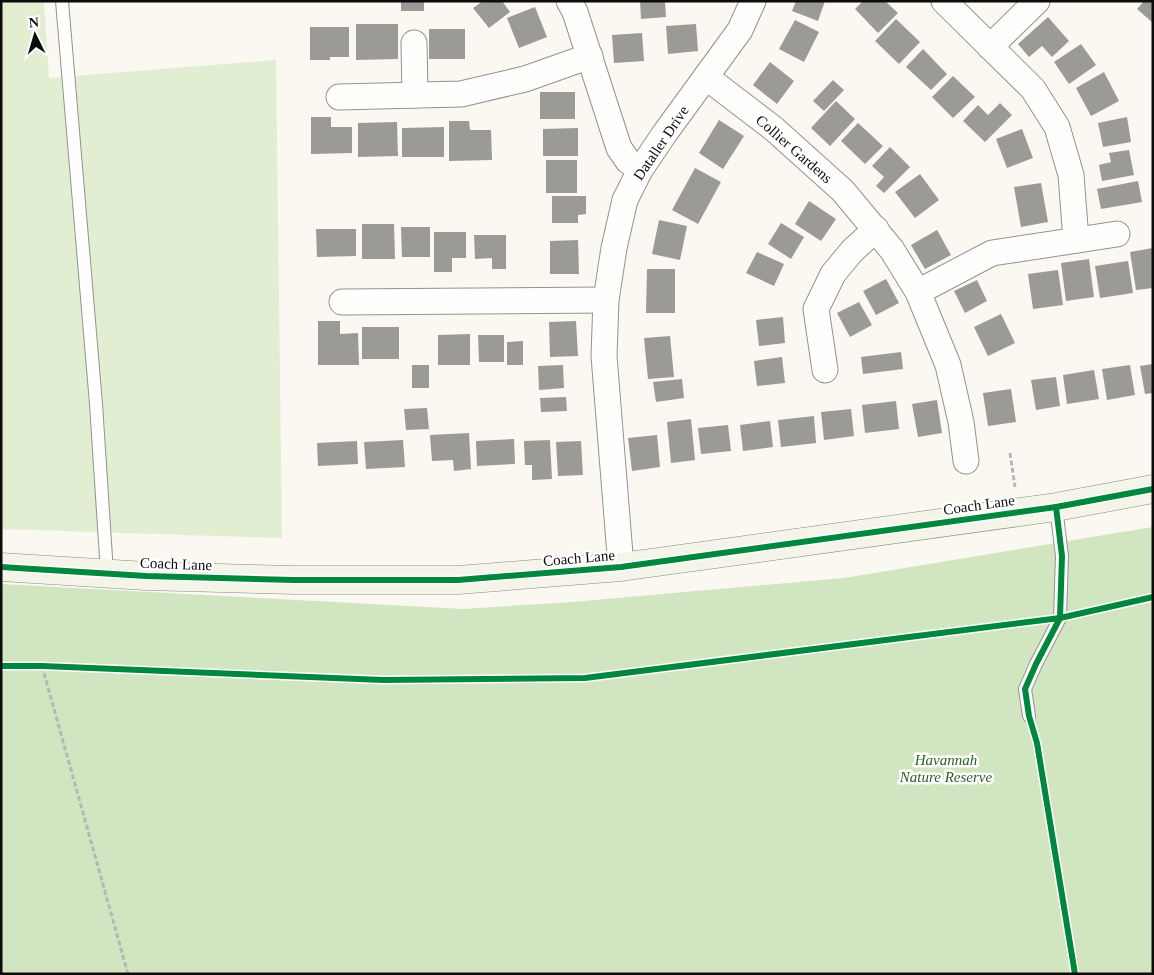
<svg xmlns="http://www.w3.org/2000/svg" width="1154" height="975" viewBox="0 0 1154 975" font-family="Georgia,serif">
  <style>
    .green { fill: #e1eed2 }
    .forest { fill: #d1e5c0 }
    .building { fill: #9c9a96 }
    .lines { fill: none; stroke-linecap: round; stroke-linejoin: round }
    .lane-casing { stroke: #93928f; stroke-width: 14 }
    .street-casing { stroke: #93928f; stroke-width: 27 }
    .secondary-casing { stroke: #8a8985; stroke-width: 29 }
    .path { stroke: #b7b7b5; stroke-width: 3; stroke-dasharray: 5 2.5; stroke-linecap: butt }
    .lane { stroke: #fefefd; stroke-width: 12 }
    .street { stroke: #fefefd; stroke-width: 25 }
    .secondary { stroke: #f4f4e9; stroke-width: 28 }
    .cycleway-casing { stroke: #fff; stroke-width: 9 }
    .cycleway { stroke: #00873e; stroke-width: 6 }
    .labels { text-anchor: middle; stroke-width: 5; stroke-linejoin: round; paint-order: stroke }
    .street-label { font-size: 15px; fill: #0c0c0c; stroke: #fff }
    .park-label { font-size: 15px; font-style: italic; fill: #295f21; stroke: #fff }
  </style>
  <rect width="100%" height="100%" fill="#faf8f0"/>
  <polygon class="green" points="1,1 44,1 49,78 276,60 282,538 1,529"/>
  <polygon class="forest" points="1153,527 1153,974 1,974 1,584 463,609 572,602 844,578"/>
  <g class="building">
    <rect x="401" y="1" width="23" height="10"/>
    <polygon points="483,1 502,1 510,12 489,28 473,8"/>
    <polygon points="640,1 665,1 666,17 641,19"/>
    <polygon points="796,1 825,1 818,21 792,11"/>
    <polygon points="863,1 885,1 898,13 878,33 855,9"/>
    <polygon points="1144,1 1153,1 1153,23 1137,9"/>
    <polygon points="535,7 547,37 519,48 507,18"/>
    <polygon points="1048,17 1069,41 1052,57 1042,46 1029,57 1018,44"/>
    <polygon points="896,19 920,42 899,64 875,41"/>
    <polygon points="795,20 819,32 804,62 779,49"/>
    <polygon points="356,24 398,24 398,59 356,60"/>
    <polygon points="696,24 698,51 668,54 666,26"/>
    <polygon points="310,27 349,27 349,57 330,57 330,60 310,60"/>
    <rect x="429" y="29" width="36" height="30"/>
    <polygon points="642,33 644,61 614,63 612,35"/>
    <polygon points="1081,44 1096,65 1069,84 1054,62"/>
    <polygon points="923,49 947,74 931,90 906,67"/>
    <polygon points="770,62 794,81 777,104 753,85"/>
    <polygon points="1104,72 1119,101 1091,116 1076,88"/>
    <polygon points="953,76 975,97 953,118 932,97"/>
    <polygon points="833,80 844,90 824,111 813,101"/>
    <rect x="540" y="92" width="35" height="27"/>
    <polygon points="836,101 855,119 830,146 811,128"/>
    <polygon points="1000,103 1012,115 985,142 963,121 978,105 988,115"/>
    <polygon points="311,117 331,117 331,127 352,127 352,153 311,154"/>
    <polygon points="1127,117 1131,142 1103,147 1098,123"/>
    <polygon points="719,120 744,136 723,169 699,153"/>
    <polygon points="449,121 469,121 470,130 491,130 492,160 449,161"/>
    <polygon points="397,122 398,156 358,157 358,123"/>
    <polygon points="858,123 883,146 865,164 841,141"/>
    <polygon points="444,127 444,157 402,157 402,128"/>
    <polygon points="578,128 578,156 543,156 543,129"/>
    <polygon points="1022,129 1033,158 1007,168 996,139"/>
    <polygon points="890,147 910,167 884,193 876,186 884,177 872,166"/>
    <polygon points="1129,150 1134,175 1102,181 1099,165 1111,162 1109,153"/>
    <rect x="546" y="160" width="31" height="33"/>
    <polygon points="695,168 721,182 698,224 672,210"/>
    <polygon points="920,174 939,200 915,218 895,192"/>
    <polygon points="1138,181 1142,202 1101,209 1097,189"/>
    <polygon points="1041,183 1048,222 1021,227 1014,187"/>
    <polygon points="552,196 586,196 586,214 578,215 578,223 552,223"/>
    <polygon points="809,201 836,219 821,241 795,224"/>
    <polygon points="659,220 687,226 680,260 652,254"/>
    <polygon points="781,223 804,237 791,259 768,244"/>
    <polygon points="362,224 394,224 395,259 362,259"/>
    <polygon points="401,227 430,227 430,257 402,257"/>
    <polygon points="316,229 356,229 356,256 317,257"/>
    <polygon points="937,230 951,255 925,269 911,245"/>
    <polygon points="434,232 466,232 466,258 452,258 452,272 434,272"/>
    <polygon points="474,235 506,235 506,269 492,269 492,258 475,259"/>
    <polygon points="578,240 579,274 550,274 550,241"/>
    <polygon points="1153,248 1153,288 1136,290 1130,252"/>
    <polygon points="757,252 784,264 774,286 746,273"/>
    <polygon points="1089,259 1094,297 1066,301 1061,263"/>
    <polygon points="1128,261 1133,293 1100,298 1095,266"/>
    <polygon points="647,269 675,269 675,313 646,313"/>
    <polygon points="1058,270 1063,305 1033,309 1028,274"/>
    <polygon points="886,279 899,303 876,315 863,291"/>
    <polygon points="977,280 987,301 965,313 954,291"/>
    <polygon points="859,302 872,325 850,337 837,313"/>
    <polygon points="1001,314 1015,343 988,356 974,327"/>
    <polygon points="783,317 785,343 759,346 756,320"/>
    <polygon points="318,321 340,321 340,334 358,333 359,365 318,365"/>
    <polygon points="576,321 578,356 550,357 549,322"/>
    <rect x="362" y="327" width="37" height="32"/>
    <polygon points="470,334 470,365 438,365 438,335"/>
    <polygon points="478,335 504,335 504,362 479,362"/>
    <polygon points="670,336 674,377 648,379 644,338"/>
    <polygon points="523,341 523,365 507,365 507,342"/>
    <polygon points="901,352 903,369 863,374 861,357"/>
    <polygon points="782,357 785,383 757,386 754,361"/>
    <polygon points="1153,364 1153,393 1145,394 1140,366"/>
    <rect x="412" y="365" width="17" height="23"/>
    <polygon points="563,365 564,388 539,390 538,366"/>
    <polygon points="1130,365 1135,395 1107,400 1102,369"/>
    <polygon points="1094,370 1099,399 1067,404 1063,375"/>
    <polygon points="1056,377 1060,406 1036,410 1031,380"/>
    <polygon points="682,379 684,398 656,402 653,382"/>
    <polygon points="1011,389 1016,422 988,426 983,393"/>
    <polygon points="566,397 567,411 541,412 540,398"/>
    <polygon points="937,400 942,433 918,437 912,404"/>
    <polygon points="896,401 899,429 865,433 862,405"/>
    <polygon points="427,408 429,429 406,430 404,409"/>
    <polygon points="851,409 854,436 824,440 821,412"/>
    <polygon points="814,416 816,443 781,447 778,420"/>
    <polygon points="691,419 695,460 671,463 667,422"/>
    <polygon points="770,421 773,447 743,451 740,425"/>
    <polygon points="728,425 731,451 701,454 698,428"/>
    <polygon points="469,433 471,469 454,471 453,460 432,461 430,435"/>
    <polygon points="657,435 660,467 632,471 628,438"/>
    <polygon points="514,439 515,464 477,466 476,441"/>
    <polygon points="403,440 405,467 366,469 364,442"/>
    <polygon points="550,440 552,479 532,480 532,465 525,465 524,441"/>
    <polygon points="357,441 358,464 318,466 317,443"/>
    <polygon points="581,441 583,475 558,476 556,442"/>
  </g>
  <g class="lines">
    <defs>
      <g id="lane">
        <polyline points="62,1 96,404 107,573"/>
        <polyline points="1029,716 1025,689 1036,664 1060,618 1062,556 1056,507"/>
      </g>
      <g id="street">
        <polyline points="569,1 575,12 619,148 628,161 640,170"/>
        <polyline points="944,1 1033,89 1057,127 1071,175 1076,240"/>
        <polyline points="414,43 415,95"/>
        <polyline points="990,47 1037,1"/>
        <polyline points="706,77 774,129 843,191 892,250 918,292 948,365 961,422 966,461"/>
        <polyline points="339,97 461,94 525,79 590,56"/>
        <polyline points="918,292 992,253 1117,234"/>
        <polyline points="342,302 606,300"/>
        <polyline points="825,370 816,309 833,274 852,251 876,229"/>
        <polyline points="621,567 604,356 606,300 614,248 625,200 640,170 665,133 740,30 753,1"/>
      </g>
      <polyline id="secondary" points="1,567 146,576 294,580 458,580 621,567 1056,507 1153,489"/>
    </defs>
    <use href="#lane" class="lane-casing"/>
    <use href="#street" class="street-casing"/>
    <use href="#secondary" class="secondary-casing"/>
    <g class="path">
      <polyline points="1010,453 1015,487"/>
      <polyline points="42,666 128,974"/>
    </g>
    <use href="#lane" class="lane"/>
    <use href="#street" class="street"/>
    <use href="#secondary" class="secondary"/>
    <defs>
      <g id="cycleway">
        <polyline points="1056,507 1062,556 1060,618 1036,664 1025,689 1029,716 1037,743 1075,974"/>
        <polyline points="1,567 146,576 294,580 458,580 621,567 1056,507 1153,489"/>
        <polyline points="1,666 42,666 383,680 585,678 1060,618 1153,597"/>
      </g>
    </defs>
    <use href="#cycleway" class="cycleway-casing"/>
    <use href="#cycleway" class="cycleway"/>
  </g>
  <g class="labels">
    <g class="street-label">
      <text transform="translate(661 143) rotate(-56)" y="5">Dataller Drive</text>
      <text transform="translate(794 149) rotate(41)" y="5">Collier Gardens</text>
      <text transform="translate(979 505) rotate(-8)" y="5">Coach Lane</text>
      <text transform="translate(579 558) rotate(-5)" y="5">Coach Lane</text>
      <text transform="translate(176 564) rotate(2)" y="5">Coach Lane</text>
    </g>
    <g class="park-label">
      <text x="946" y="765">Havannah<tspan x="946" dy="17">Nature Reserve</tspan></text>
    </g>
  </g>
  <rect width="1154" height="975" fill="none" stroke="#0c0c0c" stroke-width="5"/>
  <g transform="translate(35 35) rotate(355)" stroke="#ffffff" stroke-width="4" paint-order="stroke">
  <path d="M0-4L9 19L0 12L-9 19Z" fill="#0c0c0c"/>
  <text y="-8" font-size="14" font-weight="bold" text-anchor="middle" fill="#0c0c0c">N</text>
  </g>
</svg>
